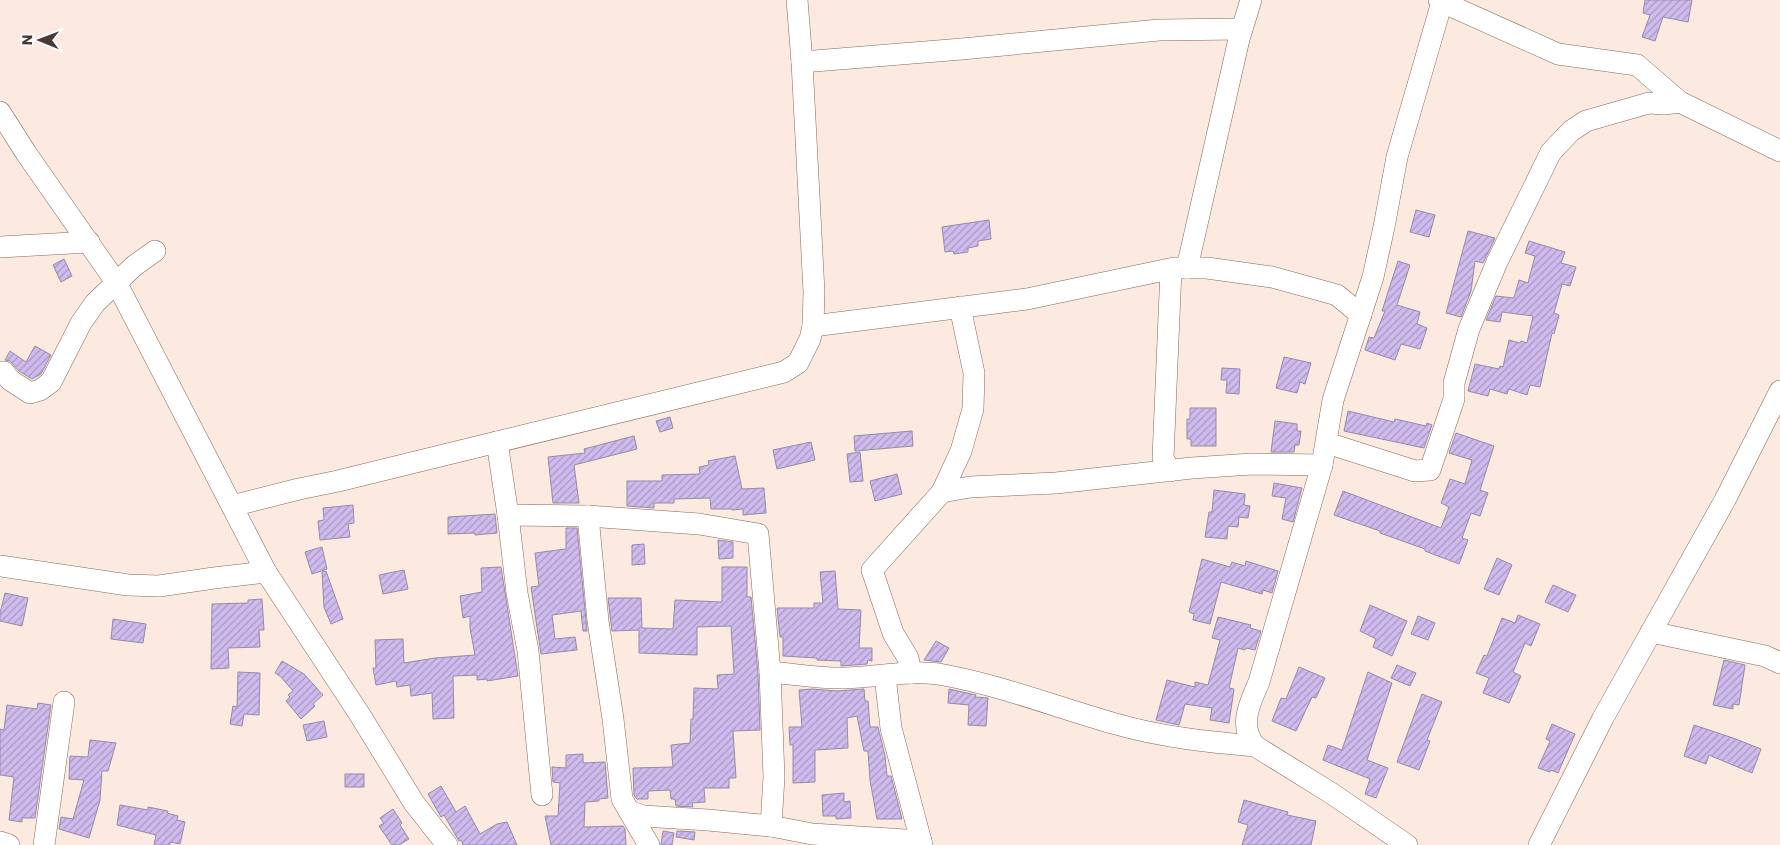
<svg xmlns="http://www.w3.org/2000/svg" width="1780" height="845" viewBox="0 0 1780 845" font-family="Poppins,sans-serif">
  <style>
    .building { fill: url(#building-hatch); stroke: #958ba6 }
    .lines { fill: none; stroke-linecap: round; stroke-linejoin: round }
    .minor-casing { stroke: #83695a; stroke-width: 22 }
    .minor { stroke: #fff; stroke-width: 21 }
  </style>
  <defs>
    <pattern id="building-hatch" width="6" height="6" patternUnits="userSpaceOnUse" patternTransform="scale(1.25)"><rect width="6" height="6" fill="#cfbbee"/><path d="M-1 1l2-2M0 6l6-6M5 7l2-2" fill="none" stroke="#aa99c1"/></pattern>
  </defs>
  <rect width="100%" height="100%" fill="#fce9df"/>
  <g class="building">
    <polygon points="1645,0 1692,0 1688,22 1663,17 1655,41 1642,37 1650,15 1643,13"/>
    <polygon points="1416,210 1435,215 1429,237 1410,232"/>
    <polygon points="989,220 991,239 978,241 978,246 968,248 968,252 954,254 953,251 945,252 942,227"/>
    <polygon points="1468,231 1495,238 1483,263 1475,261 1471,291 1461,317 1446,313"/>
    <polygon points="1529,241 1565,252 1561,263 1576,267 1570,286 1562,284 1554,313 1559,315 1554,334 1552,333 1540,387 1530,385 1527,395 1509,389 1507,394 1490,389 1488,396 1468,391 1475,364 1499,369 1500,366 1503,367 1509,340 1520,343 1521,341 1527,343 1533,316 1502,312 1500,322 1486,320 1496,296 1514,298 1519,280 1528,283 1535,256 1525,253"/>
    <polygon points="64,259 72,276 61,282 53,265"/>
    <polygon points="1398,261 1410,265 1397,305 1420,312 1417,324 1427,328 1420,349 1401,344 1395,360 1365,350 1369,337 1374,338 1385,311 1382,311"/>
    <polygon points="35,346 51,355 41,374 32,379 19,371 10,361 5,360 10,351 26,362"/>
    <polygon points="1284,357 1311,363 1305,384 1300,382 1297,393 1276,388"/>
    <polygon points="1222,368 1240,369 1239,394 1226,393 1227,380 1221,380"/>
    <polygon points="1190,408 1216,408 1216,446 1191,446 1191,439 1187,439 1187,419 1190,419"/>
    <polygon points="1348,411 1394,422 1395,419 1426,426 1427,423 1432,425 1424,448 1344,431"/>
    <polygon points="670,417 673,428 660,432 656,421"/>
    <polygon points="1275,421 1297,424 1297,431 1301,431 1299,445 1295,445 1294,452 1271,452"/>
    <polygon points="912,431 913,446 855,451 854,436"/>
    <polygon points="1456,433 1494,446 1480,490 1488,493 1480,516 1471,513 1462,538 1468,540 1459,564 1425,551 1425,549 1380,533 1380,531 1334,515 1343,491 1441,528 1449,507 1441,503 1450,479 1465,484 1472,460 1449,453"/>
    <polygon points="634,436 637,449 574,465 579,503 553,503 548,457 585,453 584,449"/>
    <polygon points="811,442 815,460 777,469 773,450"/>
    <polygon points="860,452 863,481 850,482 847,454"/>
    <polygon points="735,456 742,489 764,488 766,513 743,515 743,509 732,510 732,509 711,509 710,498 674,499 674,503 654,503 654,508 627,506 627,481 662,481 662,475 700,474 699,467 709,465 708,461"/>
    <polygon points="897,474 902,494 875,501 870,481"/>
    <polygon points="1274,483 1302,488 1293,522 1282,519 1286,498 1272,496"/>
    <polygon points="1214,490 1245,494 1244,505 1250,506 1248,518 1239,517 1238,527 1228,526 1227,539 1205,537 1209,512 1212,512"/>
    <polygon points="353,505 354,523 348,524 350,537 320,540 318,521 324,520 323,508"/>
    <polygon points="495,514 497,533 475,535 475,533 448,534 448,517"/>
    <polygon points="566,528 577,528 587,631 583,631 581,611 552,615 555,639 575,637 577,650 541,654 531,587 539,586 535,553 566,549"/>
    <polygon points="718,540 733,542 733,558 719,559"/>
    <polygon points="644,544 645,564 632,565 632,545"/>
    <polygon points="322,547 327,569 312,574 305,552"/>
    <polygon points="1497,558 1512,565 1499,595 1484,589"/>
    <polygon points="1202,559 1230,567 1232,562 1245,566 1246,561 1278,571 1272,593 1263,590 1262,594 1221,582 1210,624 1193,620 1194,614 1189,612"/>
    <polygon points="501,567 518,676 487,681 487,679 477,680 477,675 453,676 454,718 433,719 432,693 411,696 410,685 397,687 396,681 376,685 373,668 376,668 375,640 403,639 404,663 435,658 475,655 470,628 470,616 463,618 460,596 482,592 481,568"/>
    <polygon points="722,567 747,567 747,597 751,597 758,673 760,730 733,731 736,778 729,778 729,788 704,788 705,802 692,803 693,807 676,806 675,799 671,799 670,790 648,791 648,799 637,799 634,795 633,768 673,767 671,745 690,743 691,719 693,719 694,688 718,689 717,675 734,674 731,626 697,627 697,655 639,653 639,630 612,631 608,598 641,598 642,628 673,629 675,600 722,602"/>
    <polygon points="404,570 408,589 383,594 379,575"/>
    <polygon points="326,571 343,619 331,624 324,607 322,572"/>
    <polygon points="835,571 838,609 861,610 859,648 872,648 872,661 868,660 867,664 841,666 841,661 817,660 817,658 783,656 783,637 780,637 777,608 814,608 814,603 823,603 820,572"/>
    <polygon points="1553,585 1576,595 1568,612 1545,602"/>
    <polygon points="5,593 28,598 22,626 0,621 0,613"/>
    <polygon points="262,599 264,630 259,630 260,647 228,648 229,668 211,669 212,604 248,603 248,600"/>
    <polygon points="1370,605 1407,621 1392,656 1373,647 1376,639 1360,631"/>
    <polygon points="1518,615 1540,624 1531,646 1525,643 1513,672 1521,676 1509,703 1483,693 1489,678 1476,673 1484,655 1487,656 1502,618 1515,623"/>
    <polygon points="1418,616 1435,623 1428,640 1411,634"/>
    <polygon points="1218,617 1251,625 1250,628 1261,631 1255,650 1246,648 1245,650 1238,648 1229,688 1234,689 1229,723 1210,720 1212,708 1185,704 1179,725 1156,720 1167,680 1195,687 1195,682 1208,685 1220,640 1212,638"/>
    <polygon points="113,619 146,624 143,643 111,639"/>
    <polygon points="936,641 949,648 941,662 924,660"/>
    <polygon points="1724,660 1745,665 1739,705 1733,704 1733,709 1713,705"/>
    <polygon points="282,661 304,674 323,695 313,704 315,706 301,719 286,701 290,697 288,695 293,691 280,676 275,673"/>
    <polygon points="1397,665 1416,673 1410,686 1391,678"/>
    <polygon points="1299,667 1325,678 1316,698 1312,697 1296,731 1272,721 1281,698 1286,699"/>
    <polygon points="238,672 260,673 259,715 244,714 242,726 230,724 233,706 237,707"/>
    <polygon points="1368,672 1392,683 1367,760 1388,768 1376,798 1365,794 1370,779 1323,760 1328,745 1342,750"/>
    <polygon points="812,689 837,691 864,689 865,701 868,701 870,727 878,727 885,756 887,776 891,776 902,819 877,819 870,780 868,751 864,751 857,716 847,718 848,748 815,750 815,782 793,783 793,745 790,745 789,727 802,727 799,690"/>
    <polygon points="949,689 976,695 975,697 988,698 986,726 968,725 969,705 948,703"/>
    <polygon points="1422,694 1442,702 1427,740 1430,741 1419,770 1397,762"/>
    <polygon points="38,703 51,705 35,818 22,818 22,822 9,820 14,777 0,775 0,729 4,730 7,705 37,709"/>
    <polygon points="324,721 327,737 307,741 303,725"/>
    <polygon points="1552,724 1575,734 1558,773 1551,770 1550,772 1538,768 1550,741 1546,739"/>
    <polygon points="1694,725 1733,738 1761,749 1752,773 1709,755 1706,764 1684,756"/>
    <polygon points="90,740 116,743 108,771 102,771 100,800 89,838 59,829 61,817 73,819 84,780 69,779 70,756 88,757"/>
    <polygon points="583,754 583,763 605,762 608,798 599,799 599,801 585,802 584,827 623,826 625,829 626,845 551,845 545,816 558,816 560,783 553,782 552,767 566,768 566,755"/>
    <rect x="345" y="774" width="19" height="13"/>
    <polygon points="441,786 456,812 465,806 480,834 497,824 507,822 517,845 462,845 463,844 461,840 459,841 444,815 441,817 428,794"/>
    <polygon points="844,793 844,802 850,801 851,818 836,819 836,816 823,816 822,795"/>
    <polygon points="1244,800 1288,812 1287,815 1316,821 1311,845 1242,845 1248,825 1238,822"/>
    <polygon points="120,805 148,810 148,807 168,811 167,813 178,816 177,820 185,822 180,844 170,842 170,845 154,845 156,835 117,825"/>
    <polygon points="393,809 402,823 400,825 409,839 399,845 392,845 379,826 384,823 380,818"/>
    <polygon points="663,831 674,833 672,845 661,845"/>
    <polygon points="677,831 695,832 694,840 676,837"/>
  </g>
  <g class="lines">
    <defs>
      <g id="minor">
        <polyline points="1442,2 1558,54 1637,65 1680,102 1780,151"/>
        <polyline points="802,62 962,49 1159,30 1242,29"/>
        <polyline points="0,112 26,153 116,282 266,572 360,715 414,803 447,845"/>
        <polyline points="0,247 89,242"/>
        <polyline points="1187,268 1239,39 1251,0"/>
        <polyline points="813,326 1027,299 1174,268 1207,268 1272,277 1337,295 1361,315"/>
        <polyline points="0,372 4,372 10,380 30,393 40,390 51,382 81,323 95,303 134,266 155,251"/>
        <polyline points="497,442 784,372 798,363 810,339 813,326 814,292 802,62 797,0"/>
        <polyline points="1327,443 1415,471 1430,470 1454,399 1454,383 1469,329 1497,262 1551,152 1571,131 1586,121 1649,103 1664,104 1680,102"/>
        <polyline points="1170,471 1163,458 1171,269"/>
        <polyline points="942,492 970,487 1056,483 1192,468 1252,464 1322,465"/>
        <polyline points="232,506 299,489 338,481 497,442 508,515 517,593 528,651 542,795"/>
        <polyline points="508,515 588,516 699,524 758,534 770,672 774,777 771,826"/>
        <polyline points="588,516 598,621 613,719 622,799 629,811 643,816 708,820 771,826 812,834 921,841"/>
        <polyline points="0,566 128,585 159,586 214,578 266,572"/>
        <polyline points="1651,632 1765,656 1780,663"/>
        <path d="M770,672C795,674 821,679 846,678C879,677 912,669 944,675C1003,686 1059,708 1116,724C1161,737 1208,742 1255,746"/>
        <polyline points="911,673 908,658 893,633 872,570 942,492 961,451 973,409 974,373 960,307"/>
        <polyline points="885,676 891,728 922,845"/>
        <polyline points="629,811 649,845"/>
        <polyline points="0,842 9,845"/>
        <polyline points="44,845 64,702"/>
        <path d="M1407,845L1331,793L1255,746C1238,725 1250,703 1259,682L1322,465L1333,400L1373,277L1384,227L1397,157L1442,2L1439,0"/>
        <polyline points="1539,845 1603,718 1725,500 1780,391"/>
      </g>
    </defs>
    <use href="#minor" class="minor-casing"/>
    <use href="#minor" class="minor"/>
  </g>
  <g transform="translate(40 40) rotate(271)" stroke="#fafafa" stroke-width="4" paint-order="stroke">
  <path d="M0-4L9 19L0 12L-9 19Z" fill="#463a33"/>
  <text y="-8" font-size="14" font-weight="bold" text-anchor="middle" fill="#463a33">N</text>
  </g>
</svg>
